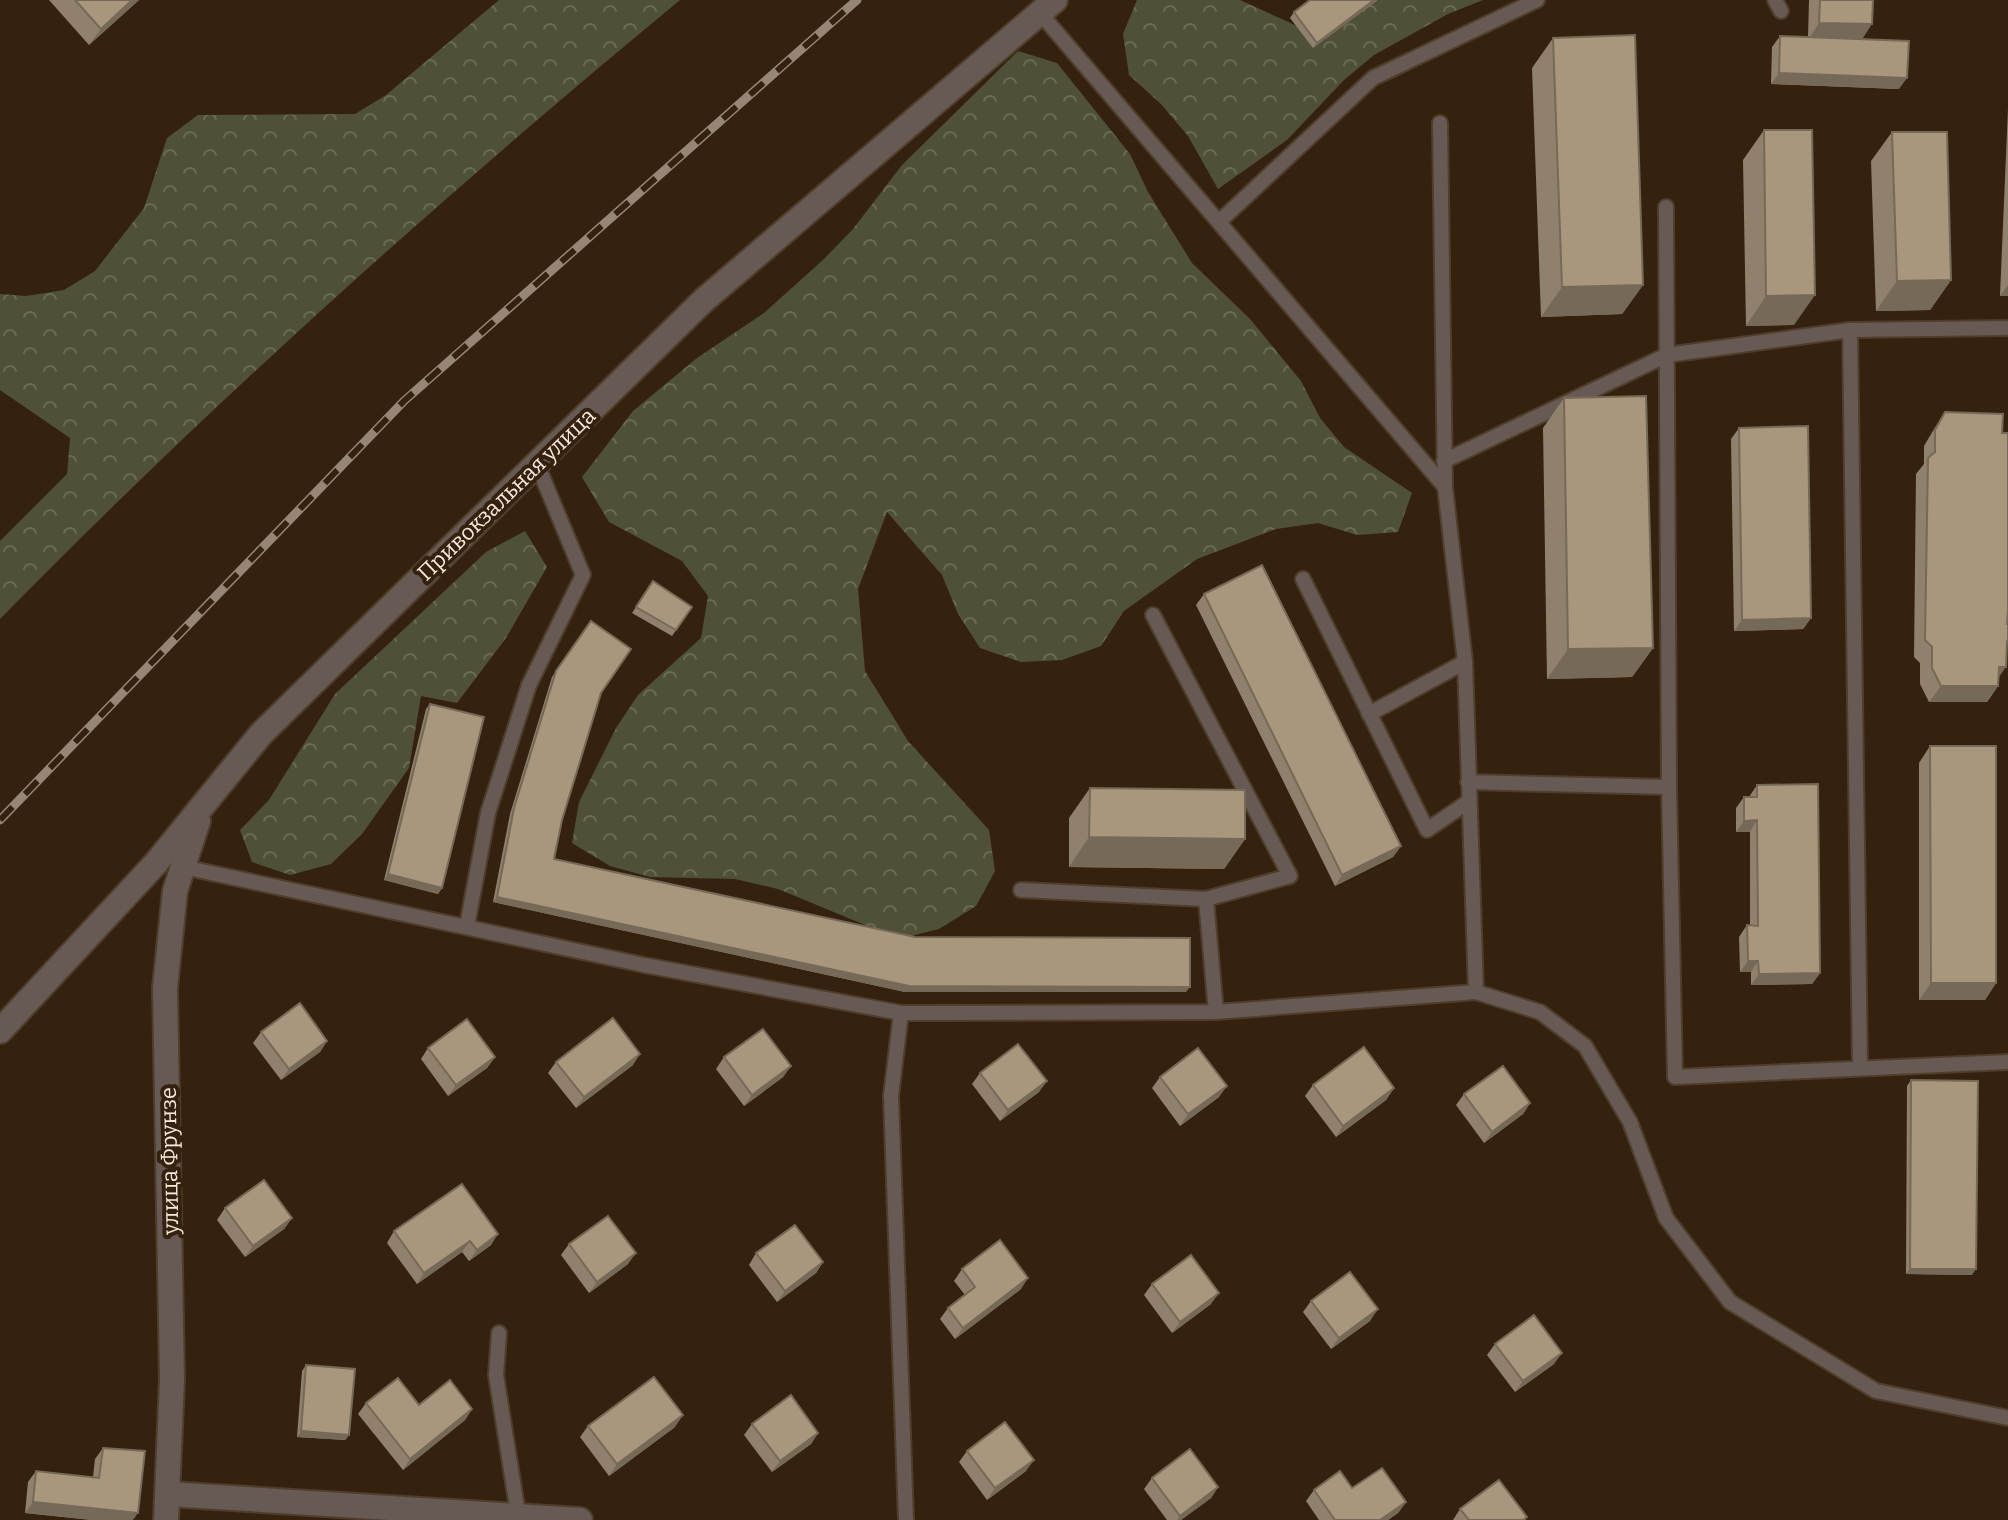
<svg xmlns="http://www.w3.org/2000/svg" width="2008" height="1520" viewBox="0 0 2008 1520" font-family="Bitter,serif">
  <style>
    .forest { fill: url(#forest-crowns) }
    .lines { fill: none; stroke-linecap: round; stroke-linejoin: round }
    .lane-casing { stroke: #4f3e2b; stroke-width: 18 }
    .street-casing { stroke: #4f3e2b; stroke-width: 28 }
    .lane { stroke: #675a55; stroke-width: 14 }
    .street { stroke: #675a55; stroke-width: 24 }
    .rail-casing { stroke: #958676; stroke-width: 9 }
    .rail { stroke: #34220e; stroke-width: 6; stroke-dasharray: 18; stroke-linecap: butt }
    .wall { fill: #90816c }
    .shaded-wall { fill: #766958 }
    .building { fill: #a8967d; stroke: #766958; stroke-width: 2 }
    .labels { text-anchor: middle; stroke-width: 8; stroke-linejoin: round; paint-order: stroke }
    .street-label { font-size: 22px; fill: #f6eade; stroke: #34220e }
  </style>
  <defs>
    <pattern id="forest-crowns" width="20" height="18" patternUnits="userSpaceOnUse" patternTransform="scale(2)"><rect width="20" height="18" fill="#4f5137"/><path d="M2 6a3 3 0 1 1 6 0M12 15a3 3 0 1 1 6 0" fill="none" stroke="#696a54"/></pattern>
  </defs>
  <rect width="100%" height="100%" fill="#34220e"/>
  <g class="forest">
    <path d="M499,0H680C444,195 215,400 0,619V541L67,474L70,438L0,390V294L26,296L64,290L95,271L144,208L167,138L198,115L355,114L386,95Z"/>
    <polygon points="1137,0 1240,0 1308,31 1379,0 1483,0 1448,14 1374,55 1344,80 1287,140 1218,189 1188,136 1161,104 1129,75 1123,34"/>
    <polygon points="1018,51 1057,63 1130,154 1148,192 1192,263 1250,319 1301,381 1320,418 1344,447 1412,493 1398,532 1357,535 1318,523 1276,529 1197,559 1124,611 1101,646 1062,660 1021,662 980,648 958,614 942,575 887,512 858,589 865,671 908,741 989,830 995,871 976,906 939,929 899,939 778,889 735,879 650,877 610,866 572,843 579,802 616,728 638,695 701,638 708,596 682,561 609,522 582,477 633,411 697,358 764,313 824,259 853,229 902,165"/>
    <polygon points="525,531 547,567 506,638 457,703 421,696 409,768 362,834 331,864 290,875 252,862 240,830 269,800 335,694 486,552"/>
  </g>
  <g class="lines">
    <defs>
      <g id="lane">
        <polyline points="1775,0 1781,11"/>
        <polyline points="1040,13 1445,487 1465,662 1476,992"/>
        <polyline points="1440,123 1445,487"/>
        <polyline points="1666,207 1669,787"/>
        <polyline points="1220,221 1373,78 1537,0"/>
        <polyline points="1444,461 1667,355 1850,330"/>
        <polyline points="1303,579 1427,830 1468,802"/>
        <polyline points="1153,615 1290,876 1206,899"/>
        <polyline points="1369,714 1465,662"/>
        <polyline points="1468,782 1669,787 1675,1077 2008,1062"/>
        <polyline points="183,867 644,965 901,1013 1216,1012 1476,992 1540,1012 1585,1046 1630,1122 1666,1218 1730,1302 1876,1391 2008,1418"/>
        <polyline points="1021,890 1206,899 1216,1012"/>
        <polyline points="467,926 488,813 529,685 583,575 537,464"/>
        <polyline points="901,1013 891,1096 906,1520"/>
        <polyline points="1860,1067 1850,330 2008,328"/>
        <polyline points="499,1333 496,1375 519,1520"/>
      </g>
      <g id="street">
        <polyline points="0,1031 156,863 261,734 704,300 1055,0"/>
        <polyline points="168,1494 580,1520"/>
        <polyline points="166,1520 172,1379 165,988 175,891 198,821"/>
      </g>
    </defs>
    <use href="#lane" class="lane-casing"/>
    <use href="#street" class="street-casing"/>
    <use href="#lane" class="lane"/>
    <use href="#street" class="street"/>
    <defs>
      <polyline id="rail" points="0,820 404,401 857,0"/>
    </defs>
    <use href="#rail" class="rail-casing"/>
    <use href="#rail" class="rail"/>
  </g>
  <g class="wall">
    <polygon points="49,0 139,0 89,45"/>
    <polygon points="1310,0 1378,0 1313,48 1290,18 1294,12"/>
    <polygon points="1809,0 1873,0 1862,39 1899,89 1771,84 1772,47 1780,36 1808,37"/>
    <polygon points="1553,38 1643,285 1622,314 1541,317 1532,68"/>
    <polygon points="2008,108 2008,296 2000,296"/>
    <polygon points="1764,130 1794,325 1746,326 1743,160"/>
    <polygon points="1892,132 1951,280 1930,310 1876,311 1871,161"/>
    <polygon points="1564,398 1653,648 1632,677 1547,679 1543,428"/>
    <polygon points="1945,412 2002,433 2008,433 2008,579 2006,645 1998,678 1998,686 1987,702 1929,702 1920,684 1920,663 1914,657 1916,474 1924,464 1924,446 1934,429"/>
    <polygon points="1739,428 1811,618 1803,629 1734,631 1731,439"/>
    <polygon points="653,581 692,607 672,636 632,613"/>
    <polygon points="1204,594 1401,846 1393,857 1335,886 1196,605"/>
    <polygon points="591,621 601,693 562,820 554,859 915,937 1186,992 905,992 493,902 510,814 552,677"/>
    <polygon points="430,704 442,888 438,894 384,880 426,709"/>
    <polygon points="1930,746 1996,983 1985,1000 1919,1000 1919,763"/>
    <polygon points="1757,785 1820,973 1812,984 1751,985 1751,972 1740,972 1739,937 1747,925 1750,926 1750,832 1736,832 1736,808 1744,797 1749,797"/>
    <polygon points="1090,788 1245,839 1224,869 1069,867 1069,818"/>
    <polygon points="261,1032 327,1041 320,1052 281,1080 253,1043"/>
    <polygon points="428,1048 495,1057 487,1068 448,1096 421,1059"/>
    <polygon points="724,1057 791,1066 783,1077 744,1106 716,1069"/>
    <polygon points="556,1062 633,1065 576,1108 548,1073"/>
    <polygon points="980,1073 1039,1092 1000,1121 972,1084"/>
    <polygon points="1160,1077 1219,1097 1180,1126 1152,1088"/>
    <polygon points="1911,1080 1972,1275 1906,1274 1907,1086"/>
    <polygon points="1313,1085 1394,1088 1386,1100 1336,1137 1305,1096"/>
    <polygon points="1464,1094 1530,1103 1523,1114 1484,1143 1456,1105"/>
    <polygon points="462,1184 491,1245 469,1261 462,1252 417,1284 387,1243 394,1231"/>
    <polygon points="225,1208 292,1218 284,1229 245,1257 217,1220"/>
    <polygon points="569,1244 628,1264 589,1293 561,1255"/>
    <polygon points="756,1253 823,1262 816,1273 777,1302 749,1265"/>
    <polygon points="962,1269 1021,1289 955,1339 940,1319 948,1308 965,1295 954,1281"/>
    <polygon points="1152,1284 1211,1304 1172,1333 1144,1295"/>
    <polygon points="1311,1301 1370,1321 1331,1349 1303,1312"/>
    <polygon points="1495,1344 1554,1364 1515,1392 1487,1355"/>
    <polygon points="306,1365 349,1435 345,1440 297,1437 302,1371"/>
    <polygon points="366,1403 419,1405 472,1409 465,1420 403,1470 358,1414"/>
    <polygon points="752,1424 818,1433 811,1444 772,1472 744,1435"/>
    <polygon points="588,1426 675,1427 609,1476 580,1437"/>
    <polygon points="103,1448 133,1520 92,1520 25,1513 28,1482 36,1471 93,1477 95,1459"/>
    <polygon points="967,1451 1026,1471 987,1500 959,1462"/>
    <polygon points="1152,1478 1218,1487 1211,1498 1181,1520 1167,1520 1144,1489"/>
    <polygon points="1352,1488 1406,1502 1398,1513 1388,1520 1319,1520 1306,1501 1314,1490"/>
    <polygon points="1460,1509 1527,1517 1525,1520 1453,1520"/>
  </g>
  <g class="shaded-wall">
    <polygon points="132,0 139,0 89,45 101,29"/>
    <polygon points="1374,0 1378,0 1313,48 1317,43"/>
    <polygon points="1819,23 1872,24 1861,41 1808,40"/>
    <polygon points="1779,73 1907,78 1899,89 1771,84"/>
    <polygon points="1951,280 1930,310 1876,311 1897,281"/>
    <polygon points="1643,285 1622,314 1541,317 1562,287"/>
    <polygon points="2008,285 2008,296 2000,296"/>
    <polygon points="1815,295 1794,325 1746,326 1766,296"/>
    <polygon points="1811,618 1803,629 1734,631 1742,620"/>
    <polygon points="1653,648 1632,677 1547,679 1568,649"/>
    <polygon points="1999,667 2006,667 1994,684"/>
    <polygon points="1941,686 1998,686 1987,702 1929,702"/>
    <polygon points="1757,820 1750,832 1736,832 1744,821"/>
    <polygon points="1089,837 1245,839 1224,869 1069,867"/>
    <polygon points="1401,846 1393,857 1335,886 1342,875"/>
    <polygon points="388,874 442,888 438,894 384,880"/>
    <polygon points="497,897 1190,987 1186,992 905,992 493,902"/>
    <polygon points="1748,961 1758,961 1751,972 1740,972"/>
    <polygon points="1820,973 1812,984 1751,985 1759,974"/>
    <polygon points="1931,983 1996,983 1985,1000 1919,1000"/>
    <polygon points="327,1041 320,1052 281,1080 289,1069"/>
    <polygon points="640,1054 633,1065 576,1108 584,1097"/>
    <polygon points="495,1057 487,1068 448,1096 456,1085"/>
    <polygon points="791,1066 783,1077 744,1106 752,1095"/>
    <polygon points="1047,1081 1039,1092 1000,1121 1008,1110"/>
    <polygon points="1227,1086 1219,1097 1180,1126 1188,1114"/>
    <polygon points="1394,1088 1386,1100 1336,1137 1343,1126"/>
    <polygon points="1530,1103 1523,1114 1484,1143 1492,1132"/>
    <polygon points="292,1218 284,1229 245,1257 253,1246"/>
    <polygon points="498,1234 491,1245 469,1261 477,1250"/>
    <polygon points="470,1241 462,1252 417,1284 424,1273"/>
    <polygon points="636,1253 628,1264 589,1293 597,1282"/>
    <polygon points="823,1262 816,1273 777,1302 785,1291"/>
    <polygon points="1910,1269 1976,1269 1972,1275 1906,1274"/>
    <polygon points="1028,1278 1021,1289 955,1339 963,1328"/>
    <polygon points="1219,1293 1211,1304 1172,1333 1180,1322"/>
    <polygon points="1378,1309 1370,1321 1331,1349 1339,1338"/>
    <polygon points="1562,1353 1554,1364 1515,1392 1523,1381"/>
    <polygon points="472,1409 465,1420 403,1470 410,1459"/>
    <polygon points="683,1415 675,1427 609,1476 617,1464"/>
    <polygon points="301,1431 349,1435 345,1440 297,1437"/>
    <polygon points="818,1433 811,1444 772,1472 780,1461"/>
    <polygon points="1034,1460 1026,1471 987,1500 995,1488"/>
    <polygon points="1218,1487 1211,1498 1181,1520 1177,1520 1180,1516"/>
    <polygon points="33,1502 138,1513 133,1520 92,1520 25,1513"/>
    <polygon points="1406,1502 1398,1513 1388,1520 1380,1520"/>
  </g>
  <g class="building">
    <polygon points="75,0 132,0 101,29"/>
    <polygon points="1310,0 1374,0 1317,43 1294,12"/>
    <polygon points="1820,0 1873,0 1872,24 1819,23"/>
    <polygon points="1635,35 1643,285 1562,287 1553,38"/>
    <polygon points="1780,36 1909,41 1907,78 1779,73"/>
    <polygon points="1764,130 1812,130 1815,295 1766,296"/>
    <polygon points="1892,132 1947,132 1951,280 1897,281"/>
    <polygon points="1646,396 1653,648 1568,649 1564,398"/>
    <polygon points="1945,412 2003,414 2002,433 2008,433 2008,610 2007,624 2008,624 2008,640 2007,641 2006,667 1999,667 1998,686 1941,686 1932,668 1932,647 1925,640 1928,458 1935,452 1935,430"/>
    <polygon points="1808,426 1811,618 1742,620 1739,428"/>
    <polygon points="1262,565 1401,846 1342,875 1204,594"/>
    <polygon points="653,581 692,607 676,630 636,607"/>
    <polygon points="591,621 631,649 601,693 562,820 554,859 915,937 1190,938 1190,987 909,986 497,897 514,808 556,671"/>
    <polygon points="430,704 484,717 442,888 388,874"/>
    <polygon points="1930,746 1996,746 1996,983 1931,983"/>
    <polygon points="1818,784 1820,973 1759,974 1758,961 1748,961 1747,925 1758,926 1757,820 1744,821 1744,797 1757,797 1757,785"/>
    <polygon points="1090,788 1245,790 1245,839 1089,837"/>
    <polygon points="300,1003 327,1041 289,1069 261,1032"/>
    <polygon points="613,1018 640,1054 584,1097 556,1062"/>
    <polygon points="467,1019 495,1057 456,1085 428,1048"/>
    <polygon points="763,1029 791,1066 752,1095 724,1057"/>
    <polygon points="1018,1044 1047,1081 1008,1110 980,1073"/>
    <polygon points="1364,1047 1394,1088 1343,1126 1313,1085"/>
    <polygon points="1198,1048 1227,1086 1188,1114 1160,1077"/>
    <polygon points="1503,1066 1530,1103 1492,1132 1464,1094"/>
    <polygon points="1911,1080 1978,1081 1976,1269 1910,1269"/>
    <polygon points="264,1180 292,1218 253,1246 225,1208"/>
    <polygon points="462,1184 498,1234 477,1250 470,1241 424,1273 394,1231"/>
    <polygon points="608,1216 636,1253 597,1282 569,1244"/>
    <polygon points="795,1225 823,1262 785,1291 756,1253"/>
    <polygon points="1000,1240 1028,1278 963,1328 948,1308 975,1287 962,1269"/>
    <polygon points="1191,1255 1219,1293 1180,1322 1152,1284"/>
    <polygon points="1350,1272 1378,1309 1339,1338 1311,1301"/>
    <polygon points="1534,1315 1562,1353 1523,1381 1495,1344"/>
    <polygon points="306,1365 355,1369 349,1435 301,1431"/>
    <polygon points="654,1377 683,1415 617,1464 588,1426"/>
    <polygon points="398,1378 419,1405 450,1380 472,1409 410,1459 366,1403"/>
    <polygon points="791,1395 818,1433 780,1461 752,1424"/>
    <polygon points="1005,1422 1034,1460 995,1488 967,1451"/>
    <polygon points="103,1448 145,1451 138,1513 33,1502 36,1471 99,1478"/>
    <polygon points="1190,1449 1218,1487 1180,1516 1152,1478"/>
    <polygon points="1382,1468 1406,1502 1380,1520 1335,1520 1314,1490 1340,1471 1352,1488"/>
    <polygon points="1499,1480 1527,1517 1523,1520 1469,1520 1460,1509"/>
  </g>
  <g class="labels">
    <g class="street-label">
      <text transform="translate(506 494) rotate(-44)" y="8">Привокзальная улица</text>
      <text transform="translate(169 1161) rotate(-91)" y="8">улица Фрунзе</text>
    </g>
  </g>
</svg>
